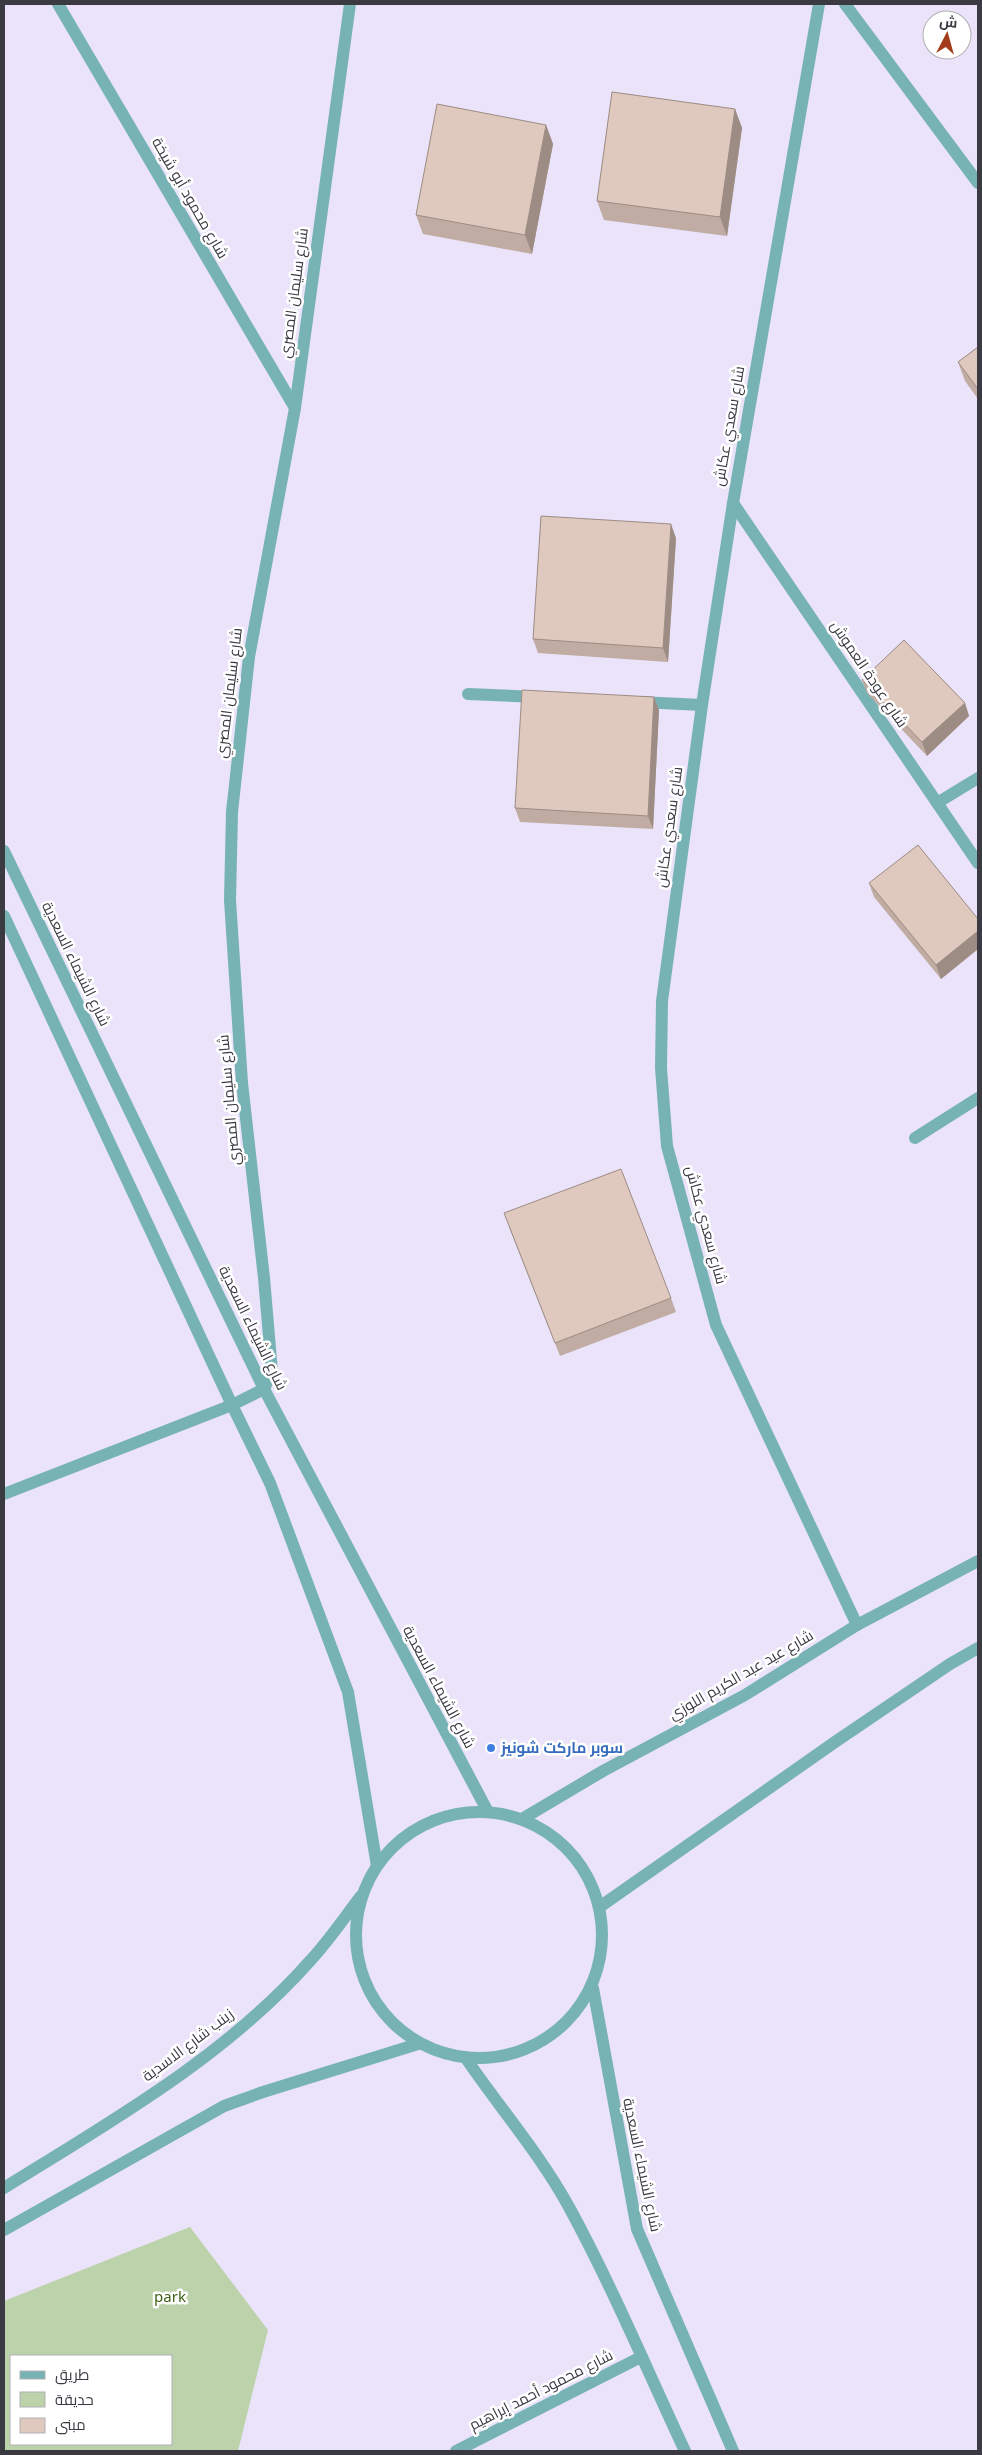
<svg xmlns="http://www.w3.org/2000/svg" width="982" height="2455" viewBox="0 0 982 2455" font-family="'Noto Sans',Cairo,sans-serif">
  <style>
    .green { fill: #bcd2aa; fill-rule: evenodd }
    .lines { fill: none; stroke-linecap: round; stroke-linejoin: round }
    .minor { stroke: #77b3b5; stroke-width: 12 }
    .wall { fill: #c0aca3 }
    .shaded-wall { fill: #9c8c84 }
    .building { fill: #dfc8bd; stroke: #9c8c84 }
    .shop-dot { fill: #3f7fe0; stroke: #fff; stroke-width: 2 }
    .labels { text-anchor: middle; stroke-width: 5; stroke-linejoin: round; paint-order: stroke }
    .street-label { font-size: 15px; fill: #3b3942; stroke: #fff }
    .shop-label { font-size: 15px; font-weight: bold; fill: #366cbe; stroke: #fff; text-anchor: start }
    .park-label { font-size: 15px; fill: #3e5f13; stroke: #fff }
  </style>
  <rect width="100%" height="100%" fill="#eae3fa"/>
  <path class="green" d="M190,2227L268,2330L238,2451H4V2301ZM11,2356H171V2444H11Z"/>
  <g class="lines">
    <g class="minor">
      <polyline points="58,4 295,408"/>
      <polyline points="819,4 733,503 702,705 662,1001 661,1068 667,1146 716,1325 857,1625"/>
      <polyline points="845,4 978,183"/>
      <polyline points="733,503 978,863"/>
      <polyline points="468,694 537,697"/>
      <polyline points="640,702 702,705"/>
      <polyline points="937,803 978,778"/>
      <polyline points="4,851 264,1389 488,1812"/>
      <polyline points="4,916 232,1405 270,1483 348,1692 377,1866"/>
      <polyline points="915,1138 978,1098"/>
      <polyline points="4,1494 232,1405 264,1389 272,1372 264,1278 242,1083 230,900 232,812 249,657 295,408 350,4"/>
      <circle cx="479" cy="1935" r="123"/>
      <polyline points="522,1819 603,1771 745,1695 857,1625 978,1561"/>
      <polyline points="601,1906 835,1742 950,1664 978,1648"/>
      <polyline points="593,1988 637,2229 733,2451"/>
      <path d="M465,2057C499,2107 540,2154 569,2207C612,2286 647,2370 685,2451"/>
      <path d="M4,2188C110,2122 225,2057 309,1962C328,1942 344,1918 361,1896"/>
      <polyline points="4,2230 224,2106 263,2092 418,2044"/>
      <polyline points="456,2451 641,2357"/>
    </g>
  </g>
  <g class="wall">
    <polygon points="735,109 742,128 727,236 604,220 597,201"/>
    <polygon points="546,125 553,144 532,254 423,234 416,215"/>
    <polygon points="978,347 978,399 965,381 958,362"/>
    <polygon points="676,538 668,662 538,653 533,639"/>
    <polygon points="862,680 965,703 969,716 927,756 867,693"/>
    <polygon points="654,697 659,710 653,829 520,822 515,808"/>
    <polygon points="869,883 978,919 978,949 941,979 874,897"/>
    <polygon points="509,1227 671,1298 676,1312 560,1356"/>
  </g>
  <g class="shaded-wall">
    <polygon points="735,109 742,128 727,236 720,217"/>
    <polygon points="546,125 553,144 532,254 525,235"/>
    <polygon points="671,524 676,538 668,662 663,648"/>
    <polygon points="654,697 659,710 653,829 648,816"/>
    <polygon points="965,703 969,716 927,756 922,742"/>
    <polygon points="978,931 978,949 941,979 936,965"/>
  </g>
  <g class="building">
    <polygon points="612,92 735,109 720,217 597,201"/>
    <polygon points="437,104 546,125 525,235 416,215"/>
    <polygon points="978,347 978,389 958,362"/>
    <polygon points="541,516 671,524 663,648 533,639"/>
    <polygon points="904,640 965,703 922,742 862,680"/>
    <polygon points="522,690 654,697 648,816 515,808"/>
    <polygon points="918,845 978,919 978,931 936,965 869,883"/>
    <polygon points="621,1169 671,1298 555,1343 504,1213"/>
  </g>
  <circle class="shop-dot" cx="491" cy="1748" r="5"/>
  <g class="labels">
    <g class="street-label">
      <text transform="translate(190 198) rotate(60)" y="5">شارع محمود أبو شيخة</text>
      <text transform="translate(294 293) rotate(-82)" y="5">شارع سليمان المصري</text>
      <text transform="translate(729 426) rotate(-80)" y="5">شارع سعدي عكاش</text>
      <text transform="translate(869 674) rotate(56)" y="5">شارع عودة العموش</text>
      <text transform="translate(229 693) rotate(-83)" y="5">شارع سليمان المصري</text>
      <text transform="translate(669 827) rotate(-82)" y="5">شارع سعدي عكاش</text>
      <text transform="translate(76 964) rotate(64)" y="5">شارع الشيماء السعدية</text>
      <text transform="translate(229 1100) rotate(-95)" y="5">شارع سليمان المصري</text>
      <text transform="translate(706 1225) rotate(75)" y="5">شارع سعدي عكاش</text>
      <text transform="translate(253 1328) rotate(64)" y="5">شارع الشيماء السعدية</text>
      <text transform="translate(741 1675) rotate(-30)" y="5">شارع عيد عبد الكريم اللوزي</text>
      <text transform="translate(439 1687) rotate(62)" y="5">شارع الشيماء السعدية</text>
      <text transform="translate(188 2045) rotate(-37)" y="5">زينب شارع الاسدية</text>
      <text transform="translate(642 2165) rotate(78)" y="5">شارع الشيماء السعدية</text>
      <text transform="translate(541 2390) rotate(-27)" y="5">شارع محمود أحمد إبراهيم</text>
    </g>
    <g class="shop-label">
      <text x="501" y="1753">سوبر ماركت شونيز</text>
    </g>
    <g class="park-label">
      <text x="170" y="2302">park</text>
    </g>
  </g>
  <rect width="982" height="2455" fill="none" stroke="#3b3942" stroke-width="10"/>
  <rect x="10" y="2355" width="162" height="90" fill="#ffffff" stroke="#b1b0b3"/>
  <rect x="20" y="2371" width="25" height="8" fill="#77b3b5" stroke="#b1b0b3"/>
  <text x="55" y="2380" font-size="15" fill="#3b3942">طريق</text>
  <rect x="20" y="2392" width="25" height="15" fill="#bcd2aa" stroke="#b1b0b3"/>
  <text x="55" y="2405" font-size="15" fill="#3b3942">حديقة</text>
  <rect x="20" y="2418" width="25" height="15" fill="#dfc8bd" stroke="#b1b0b3"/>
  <text x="55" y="2430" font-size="15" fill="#3b3942">مبنى</text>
  <g transform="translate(947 35) rotate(6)"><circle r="24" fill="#ffffff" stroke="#b1b0b3"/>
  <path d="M0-4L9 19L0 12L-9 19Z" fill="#a33c1a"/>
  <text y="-8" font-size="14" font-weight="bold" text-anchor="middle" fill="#3b3942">ش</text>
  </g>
</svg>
